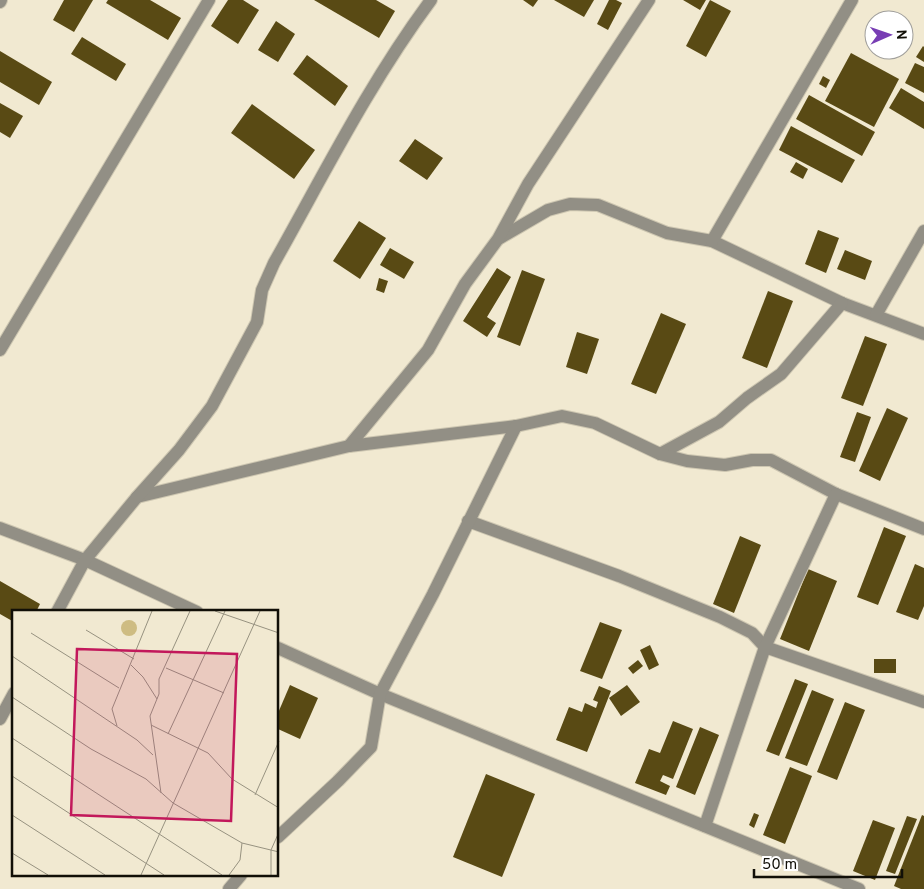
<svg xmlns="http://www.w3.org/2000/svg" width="924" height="889" viewBox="0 0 924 889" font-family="Overpass,sans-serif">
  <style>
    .building { fill: #594a14 }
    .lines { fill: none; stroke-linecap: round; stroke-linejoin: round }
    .minor-casing { stroke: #cdc6b1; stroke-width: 14 }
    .minor { stroke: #928f85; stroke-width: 12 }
    .inset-road { fill: none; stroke: #979280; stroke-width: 1 }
    .view { fill: #c2185b; fill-opacity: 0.15; stroke: #c2185b; stroke-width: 2.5 }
    .inset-edge { fill: none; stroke: #110f07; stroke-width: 2.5 }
  </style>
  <rect width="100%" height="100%" fill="#f1e9d1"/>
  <g class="building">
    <polygon points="64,0 93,0 74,32 53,20"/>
    <polygon points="108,0 150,0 181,18 168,40 106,3"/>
    <polygon points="228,0 243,0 259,10 238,44 211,26"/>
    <polygon points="314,0 376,0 395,11 379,38"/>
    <polygon points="523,0 538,0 533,7"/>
    <polygon points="554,0 594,0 584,17"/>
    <polygon points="609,0 616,0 622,3 608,30 597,24"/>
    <polygon points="683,0 706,0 700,10"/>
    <polygon points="710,0 731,11 706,57 686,46"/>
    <polygon points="276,21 295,34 278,62 258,50"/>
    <polygon points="82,37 126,64 116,81 71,54"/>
    <polygon points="923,46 924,47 924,62 916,57"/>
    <polygon points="0,51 52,82 39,105 0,82"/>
    <polygon points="851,53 899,79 874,127 825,101"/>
    <polygon points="307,55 348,86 335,106 293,74"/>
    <polygon points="915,63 924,67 924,93 905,83"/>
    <polygon points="823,76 830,80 826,88 819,84"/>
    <polygon points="901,88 924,102 924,129 889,108"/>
    <polygon points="809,95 875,132 862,156 796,119"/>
    <polygon points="0,103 23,116 10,138 0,132"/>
    <polygon points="252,104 315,150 294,179 231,133"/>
    <polygon points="791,126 855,160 842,183 779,150"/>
    <polygon points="415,139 443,158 427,180 399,161"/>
    <polygon points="796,162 808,169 803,179 790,172"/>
    <polygon points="359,221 386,238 360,279 333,261"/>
    <polygon points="818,230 839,238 826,273 805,264"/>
    <polygon points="390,248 414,262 404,279 380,265"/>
    <polygon points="845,250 872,261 865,280 837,269"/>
    <polygon points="497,268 511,277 487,317 496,323 487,337 463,321"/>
    <polygon points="522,270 545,279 520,346 497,337"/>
    <polygon points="379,278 388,281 384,293 376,290"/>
    <polygon points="768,291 793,301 767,368 742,358"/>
    <polygon points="661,313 686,324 656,394 631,384"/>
    <polygon points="577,332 599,339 587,374 566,367"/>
    <polygon points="865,336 887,344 863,406 841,398"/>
    <polygon points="887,408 908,418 880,481 859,471"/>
    <polygon points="857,412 871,417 855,462 840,457"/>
    <polygon points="884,527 906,536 878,605 857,597"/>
    <polygon points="740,536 761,545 734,613 713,604"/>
    <polygon points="915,564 924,568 924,606 918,620 896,612"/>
    <polygon points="808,569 837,581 809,651 780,639"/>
    <polygon points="0,581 40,604 36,612 14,612 14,622 0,614"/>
    <polygon points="600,622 622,630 602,679 580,671"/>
    <polygon points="650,645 659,665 649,670 640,650"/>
    <rect x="874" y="659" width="22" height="14"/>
    <polygon points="638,660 643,666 633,674 628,668"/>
    <polygon points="795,679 808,684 779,756 766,751"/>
    <polygon points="290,685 318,698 300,739 278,729 278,713"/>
    <polygon points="627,685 640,702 621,716 609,698"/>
    <polygon points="599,686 611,691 587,752 556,740 569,707 582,712 585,703 596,708 598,702 593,700"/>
    <polygon points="812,690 834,699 807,766 785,758"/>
    <polygon points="845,702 865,710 837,780 817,772"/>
    <polygon points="673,721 693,729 673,779 663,775 660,781 670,786 666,795 635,783 649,749 660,753"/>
    <polygon points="700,727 719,735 695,795 676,787"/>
    <polygon points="790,767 812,776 785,844 763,835"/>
    <polygon points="486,774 535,794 502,877 453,857"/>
    <polygon points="754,813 759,815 754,828 749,825"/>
    <polygon points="922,815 924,816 924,889 901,889 894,886"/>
    <polygon points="907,816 917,819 895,874 886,871"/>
    <polygon points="873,820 895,828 875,880 853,871"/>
  </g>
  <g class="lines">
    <defs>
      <g id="minor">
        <polyline points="0,2 1,0"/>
        <polyline points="500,238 548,210 570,204 598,205 667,233 712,241 842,303 924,334"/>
        <polyline points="712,241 852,0"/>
        <polyline points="876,315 924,231"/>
        <polyline points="0,350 209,0"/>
        <polyline points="349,446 428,350 465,284 498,239 528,184 649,0"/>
        <polyline points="660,454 719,422 747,398 781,374 842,303"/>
        <polyline points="137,497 349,446 516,426 562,416 595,423 660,454 687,461 725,465 752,460 771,460 836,494 924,529"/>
        <polyline points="468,521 619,576 720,617 752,633 765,647 924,702"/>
        <polyline points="0,528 85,560 197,612"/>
        <path d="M57,612L85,560L137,497L179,450L212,406L257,322L262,290L274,263C324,174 370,82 431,0"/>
        <polyline points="278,648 380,694 859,889"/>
        <polyline points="0,719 14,693"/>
        <polyline points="705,826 765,647 836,494"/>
        <polyline points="278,837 338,781 371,747 380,694 433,594 516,426"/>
        <polyline points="229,889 241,875"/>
      </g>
    </defs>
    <use href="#minor" class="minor-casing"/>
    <use href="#minor" class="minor"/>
  </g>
  <g transform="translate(12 610)">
    <rect width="266" height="266" fill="#f1e9d1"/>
    <path d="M109 18a8 8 0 1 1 16 0a8 8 0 1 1-16 0Z" fill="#cebc82"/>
    <path class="inset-road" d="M203,1L267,23M74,20L122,49M19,23L107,78M0,46L125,130L141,145M119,55L131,67L145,89M154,58L212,83M0,87L79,139L134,169L161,193L230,233L267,242M139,115L196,143L220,169L267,198M105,116L100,99L140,1M156,124L213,1M0,128L210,265M0,166L152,265M149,183L138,106L147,84V69L178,1M243,185L267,131M0,205L93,265M0,243L36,265M129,265L248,1M217,265L228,250L230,233M259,265V240L267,222"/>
    <path class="view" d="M65,39L225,44L219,211L59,205Z"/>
    <rect width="266" height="266" class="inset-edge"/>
  </g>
  <g transform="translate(889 35) rotate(88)"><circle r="24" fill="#ffffff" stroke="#a09f9c"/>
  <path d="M0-4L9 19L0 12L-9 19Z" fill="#783eb4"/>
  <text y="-8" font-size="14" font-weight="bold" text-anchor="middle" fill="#110f07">N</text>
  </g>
  <path d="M754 869v8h148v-8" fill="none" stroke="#110f07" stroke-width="2.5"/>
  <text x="762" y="869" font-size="15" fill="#110f07" stroke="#ffffff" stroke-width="4" paint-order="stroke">50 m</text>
</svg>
